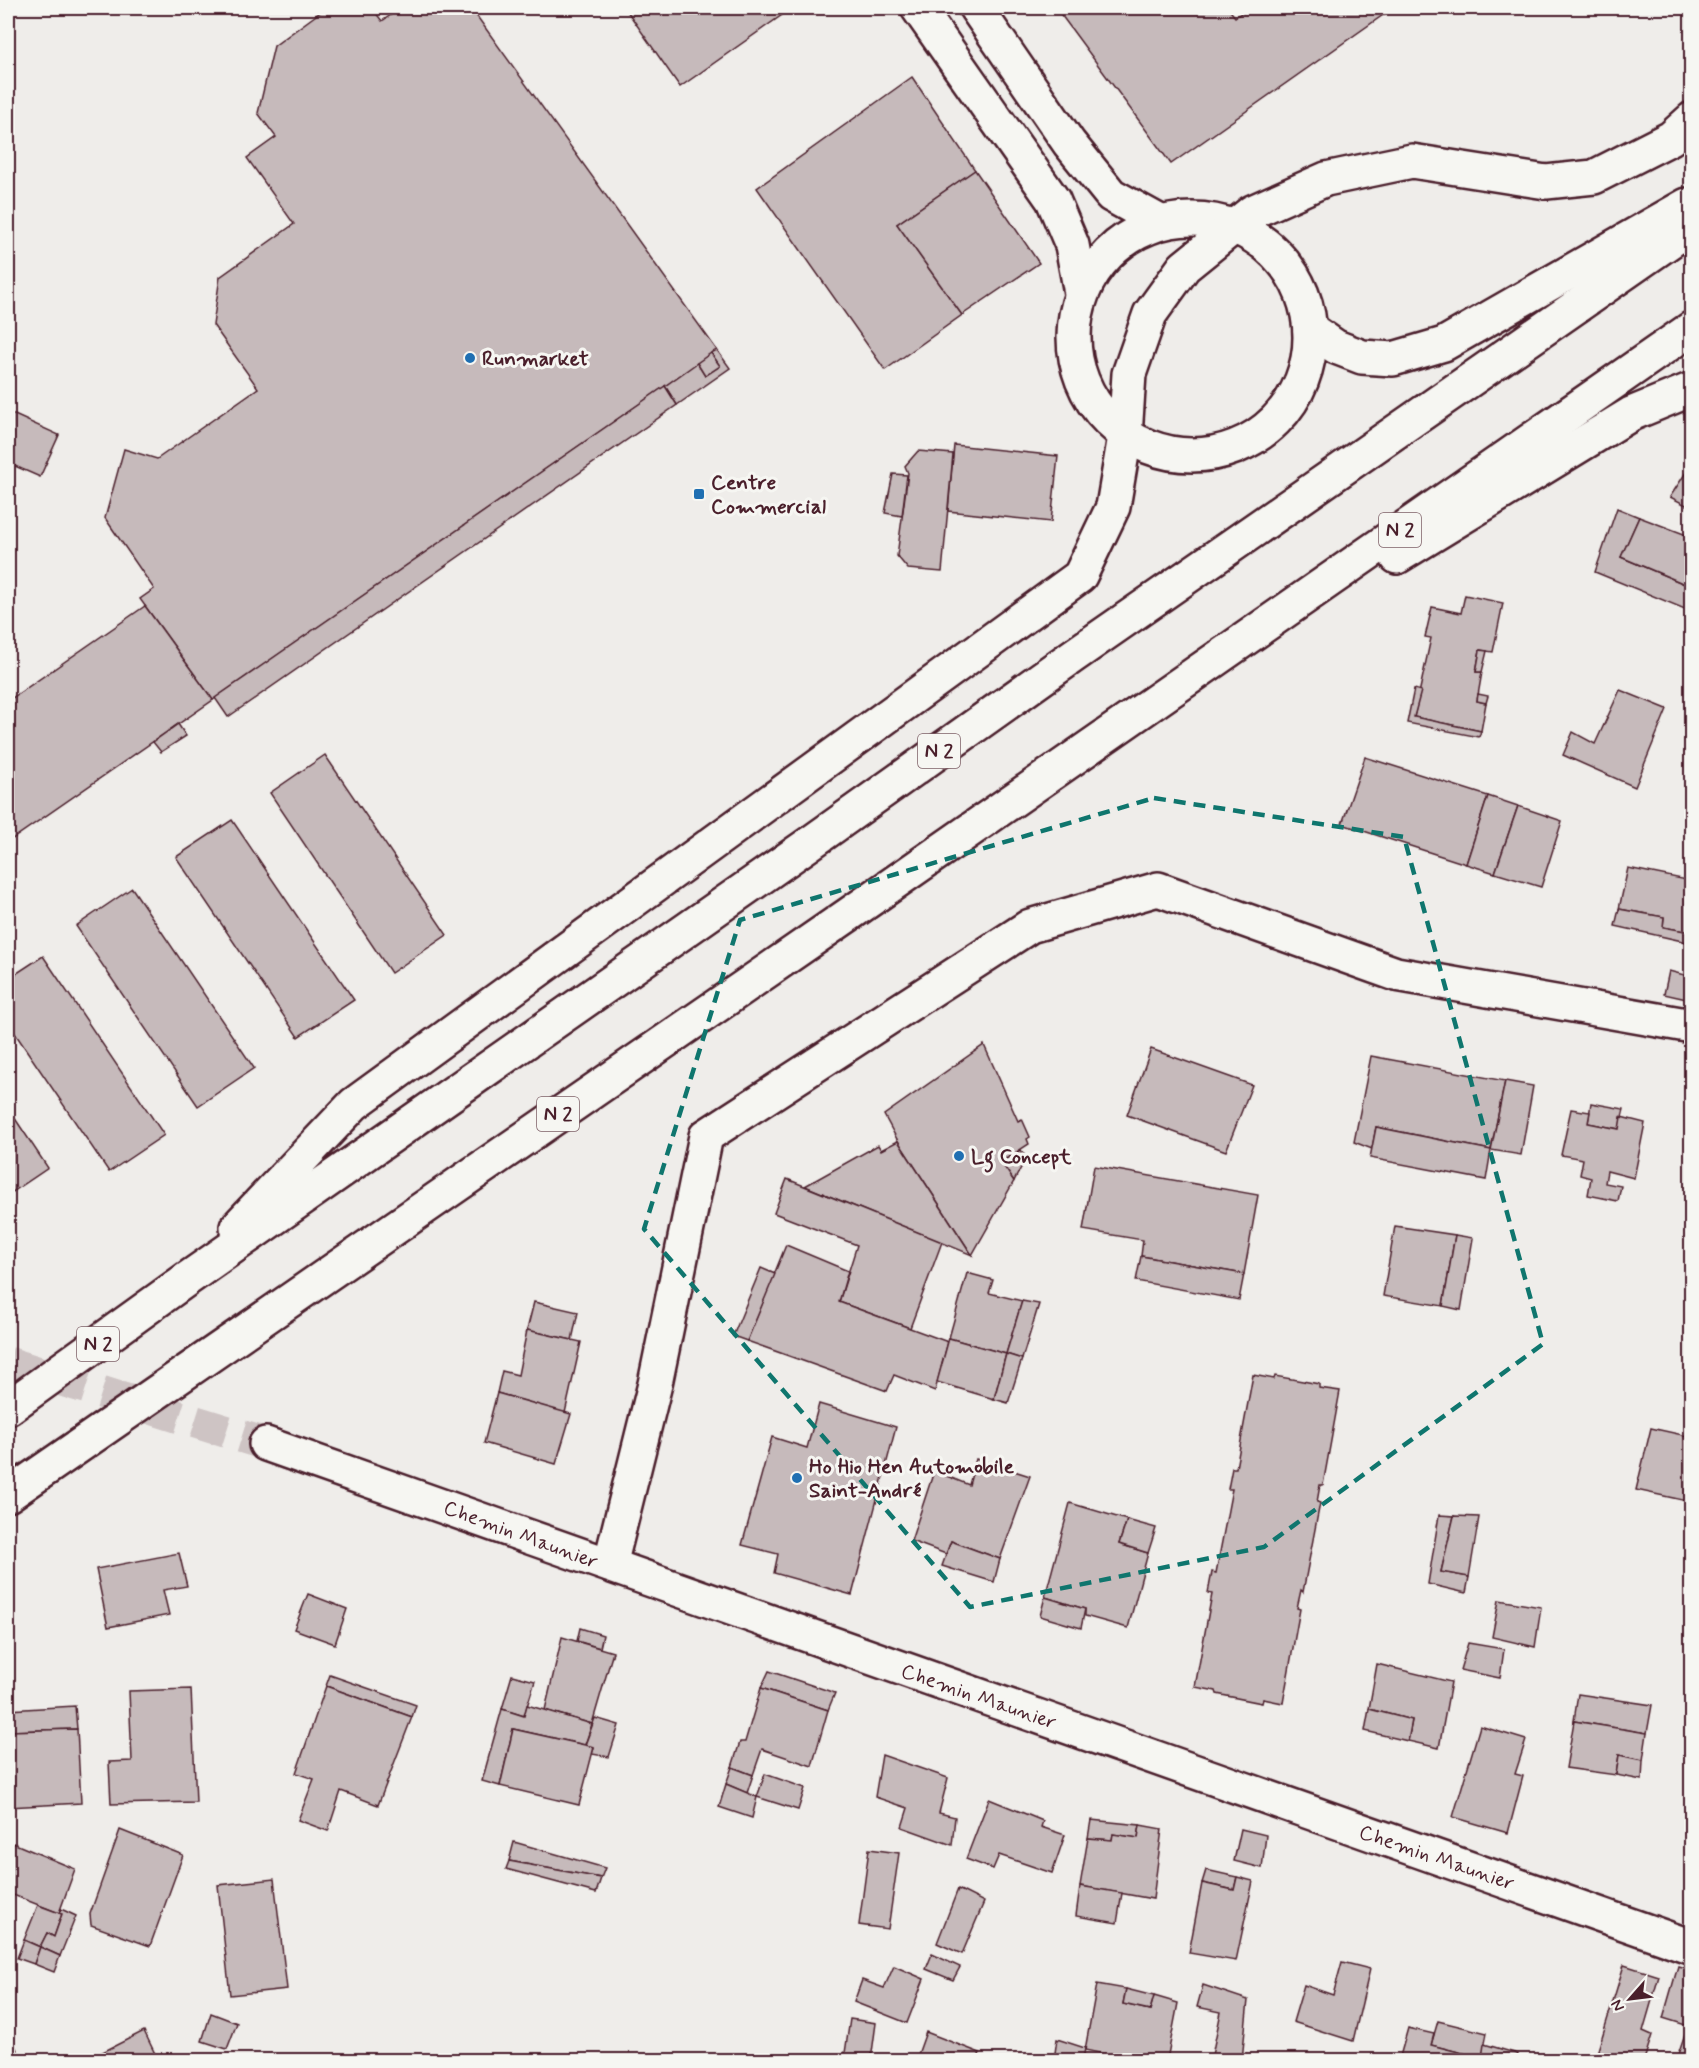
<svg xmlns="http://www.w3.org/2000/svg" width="1699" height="2068" viewBox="0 0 1699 2068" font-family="Mynerve,sans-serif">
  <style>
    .building { fill: #c6babb; stroke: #4a1f2b; stroke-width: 1.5 }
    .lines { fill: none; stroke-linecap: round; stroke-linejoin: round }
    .minor-tunnel { stroke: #cec4c4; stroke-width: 33; stroke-dasharray: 33 16; stroke-linecap: butt }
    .minor-casing { stroke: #4a1f2b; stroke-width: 38 }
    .trunk-casing { stroke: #4a1f2b; stroke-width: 38 }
    .minor { stroke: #f6f6f2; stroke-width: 33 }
    .trunk { stroke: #f6f6f2; stroke-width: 33 }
    .marked { fill: none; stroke: #0f766e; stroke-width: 4.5; stroke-dasharray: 12 8; stroke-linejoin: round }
    .poi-dot { fill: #1f6fb2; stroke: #f6f6f2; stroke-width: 2 }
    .labels { text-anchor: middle; stroke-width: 6; stroke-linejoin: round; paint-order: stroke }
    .shield { fill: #f6f6f2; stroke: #7e6067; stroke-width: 1.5 }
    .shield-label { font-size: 20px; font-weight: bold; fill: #4a1f2b }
    .poi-label { font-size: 21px; font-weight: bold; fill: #4a1f2b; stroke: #f6f6f2; text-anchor: start }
    .street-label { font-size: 21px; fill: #4a1f2b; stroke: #f6f6f2 }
  </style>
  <rect width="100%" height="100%" fill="#efedea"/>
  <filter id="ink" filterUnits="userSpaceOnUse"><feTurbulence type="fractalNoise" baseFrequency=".0167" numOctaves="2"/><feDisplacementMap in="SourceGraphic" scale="12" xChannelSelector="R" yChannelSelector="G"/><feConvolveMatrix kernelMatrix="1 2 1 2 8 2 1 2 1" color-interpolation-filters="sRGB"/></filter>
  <g filter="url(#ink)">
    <g class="building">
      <polygon points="321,8 372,8 382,21 401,8 471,8 717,350 213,700 140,599 154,589 105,518 124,449 157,459 258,388 213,325 220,277 294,224 247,158 276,137 258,113 274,46 323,10"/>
      <polygon points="625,8 792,8 680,87"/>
      <polygon points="1056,8 1228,8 1235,17 1249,8 1393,8 1171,164"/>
      <polygon points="912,77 975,170 897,224 962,315 885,370 757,188"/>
      <polygon points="975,170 1039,263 962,315 897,224"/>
      <polygon points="717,350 730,368 677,405 665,386 697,363 705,376 720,366 711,353"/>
      <polygon points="711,353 720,366 705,376 697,363"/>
      <polygon points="665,386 677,405 228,717 215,698"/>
      <polygon points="8,412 59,435 40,477 8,463"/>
      <polygon points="954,445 1058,456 1051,522 948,511"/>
      <polygon points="918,451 953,454 942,572 908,569 897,556 908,473 905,466"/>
      <polygon points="1692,463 1692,508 1670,497"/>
      <polygon points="893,474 907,475 902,516 885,513"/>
      <polygon points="1617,508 1639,517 1621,557 1692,587 1692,612 1595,572"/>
      <polygon points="1639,517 1692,537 1692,587 1621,557"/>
      <polygon points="1465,595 1503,603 1493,652 1480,650 1476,672 1482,672 1477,701 1486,703 1481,731 1414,717 1431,638 1425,637 1432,607 1461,613"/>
      <polygon points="145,606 213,700 8,842 8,701"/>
      <polygon points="1480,650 1487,651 1482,672 1476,672"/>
      <polygon points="1414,689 1421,691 1414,717 1481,731 1479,737 1407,723"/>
      <polygon points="1620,690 1667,709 1635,787 1563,755 1573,732 1595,744"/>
      <polygon points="1478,694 1488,696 1486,703 1477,701"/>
      <polygon points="178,724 186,736 161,752 153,742"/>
      <polygon points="325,755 447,935 391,973 270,793"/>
      <polygon points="1365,757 1488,796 1466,864 1342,824"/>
      <polygon points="1488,796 1518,806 1495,873 1466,864"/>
      <polygon points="1518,806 1562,821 1541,887 1495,873"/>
      <polygon points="232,820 354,1000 298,1037 176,857"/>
      <polygon points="1628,868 1692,881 1690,932 1663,927 1664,917 1619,909"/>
      <polygon points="132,888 254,1068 198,1106 76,926"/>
      <polygon points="1619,909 1664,917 1663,927 1690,932 1687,942 1615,926"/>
      <polygon points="43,956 164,1135 109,1172 8,1023 8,979"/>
      <polygon points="1669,971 1692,977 1691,1000 1664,994"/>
      <polygon points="984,1045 1018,1121 1022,1119 1030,1137 1027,1139 1029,1144 1001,1162 1014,1181 972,1255 898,1141 884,1115"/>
      <polygon points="1151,1049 1252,1085 1226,1151 1127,1115"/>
      <polygon points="1371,1056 1505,1081 1491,1150 1376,1127 1372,1149 1354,1142"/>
      <polygon points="1505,1081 1533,1086 1521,1155 1491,1150"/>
      <polygon points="1591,1103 1624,1109 1619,1129 1588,1123"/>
      <polygon points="8,1108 48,1168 8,1195"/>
      <polygon points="1571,1109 1590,1112 1588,1123 1619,1129 1621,1117 1645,1123 1634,1178 1607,1171 1605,1183 1621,1186 1618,1201 1588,1195 1591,1178 1580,1175 1583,1159 1561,1155"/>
      <polygon points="1376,1127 1491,1150 1486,1180 1370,1158"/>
      <polygon points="898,1141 972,1255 805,1186 878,1145 881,1150"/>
      <polygon points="1021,1150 1026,1158 1014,1181 1001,1162"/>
      <polygon points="1094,1166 1258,1195 1244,1274 1141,1256 1143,1240 1083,1230"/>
      <polygon points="787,1179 942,1242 910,1328 839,1302 857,1245 774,1213"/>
      <polygon points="1395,1226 1455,1235 1443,1306 1383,1296"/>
      <polygon points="1455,1235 1473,1238 1461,1310 1443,1306"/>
      <polygon points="786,1245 848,1271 839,1302 948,1342 935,1391 894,1375 887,1391 747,1341"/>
      <polygon points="1141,1256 1244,1274 1239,1300 1136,1281"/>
      <polygon points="761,1268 775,1274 747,1341 733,1336"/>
      <polygon points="967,1273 993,1280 989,1293 1022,1301 1006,1354 949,1338"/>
      <polygon points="1022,1301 1039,1304 1022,1359 1006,1354"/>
      <polygon points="534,1302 578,1312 572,1340 527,1330"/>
      <polygon points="527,1330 581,1342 565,1413 497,1393 502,1371 518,1375"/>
      <polygon points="949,1338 1006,1354 994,1399 937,1382"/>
      <polygon points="1006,1354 1022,1359 1008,1403 994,1399"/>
      <polygon points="1253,1375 1274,1379 1275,1376 1319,1384 1319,1388 1340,1391 1323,1485 1320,1485 1317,1502 1320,1503 1303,1592 1301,1590 1297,1608 1300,1609 1283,1703 1263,1699 1262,1703 1217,1694 1216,1691 1195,1687 1212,1594 1208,1593 1212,1572 1216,1573 1232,1489 1228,1489 1232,1468 1236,1468"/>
      <polygon points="497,1393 571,1414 556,1464 484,1443"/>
      <polygon points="819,1404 896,1427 852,1595 774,1573 778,1554 742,1545 772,1437 807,1448"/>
      <polygon points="1651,1428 1692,1437 1692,1502 1636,1490"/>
      <polygon points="976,1459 1030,1476 1000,1559 951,1541 946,1554 911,1541 934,1471 969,1485"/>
      <polygon points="1070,1503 1127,1520 1119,1544 1148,1553 1128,1628 1085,1616 1085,1609 1045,1597"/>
      <polygon points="1439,1515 1454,1516 1441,1572 1469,1577 1466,1593 1428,1584"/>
      <polygon points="1454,1516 1479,1517 1469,1577 1441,1572"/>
      <polygon points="1127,1520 1156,1528 1148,1553 1119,1544"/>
      <polygon points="951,1541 1000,1559 994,1582 942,1566"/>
      <polygon points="179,1553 187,1586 163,1590 169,1615 108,1627 96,1569"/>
      <polygon points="308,1594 347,1609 335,1644 294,1629"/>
      <polygon points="1045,1597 1085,1609 1081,1628 1040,1616"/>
      <polygon points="1499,1600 1541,1607 1535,1647 1492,1637"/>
      <polygon points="580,1628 603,1635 600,1648 577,1641"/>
      <polygon points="562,1637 613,1652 592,1724 545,1710"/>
      <polygon points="1468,1643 1504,1649 1500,1678 1460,1670"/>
      <polygon points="1377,1664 1451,1682 1439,1748 1408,1741 1412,1720 1369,1709"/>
      <polygon points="769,1671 835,1693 828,1710 761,1688"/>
      <polygon points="330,1675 416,1705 412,1717 326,1686"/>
      <polygon points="512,1675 535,1681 524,1716 502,1709"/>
      <polygon points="326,1686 412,1717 378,1805 341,1791 328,1831 298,1820 314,1779 296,1773"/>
      <polygon points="761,1688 828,1710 812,1766 762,1749 753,1775 732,1767 740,1742 745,1742"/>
      <polygon points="191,1689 196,1802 111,1804 109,1762 132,1761 129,1691"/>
      <polygon points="1578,1694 1652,1705 1647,1733 1574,1721"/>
      <polygon points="527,1705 592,1724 585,1745 513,1729 500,1786 482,1781 502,1709 524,1716"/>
      <polygon points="75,1706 77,1729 8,1731 8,1710"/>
      <polygon points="1369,1709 1412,1720 1408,1741 1365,1731"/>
      <polygon points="595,1718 619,1725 609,1757 592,1754 594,1747 585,1745"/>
      <polygon points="1574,1721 1647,1733 1643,1760 1619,1755 1616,1775 1566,1768"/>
      <polygon points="1480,1726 1526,1740 1515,1774 1523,1776 1508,1833 1453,1817"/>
      <polygon points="77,1729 81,1803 8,1807 8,1731"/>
      <polygon points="513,1729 594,1747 579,1805 500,1786"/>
      <polygon points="882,1755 948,1778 939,1813 955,1817 952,1845 902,1827 908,1808 875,1797"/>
      <polygon points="1619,1755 1643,1760 1642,1780 1616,1775"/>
      <polygon points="732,1767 753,1775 747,1793 726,1784"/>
      <polygon points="765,1774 805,1788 798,1810 757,1797"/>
      <polygon points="726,1784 757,1797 752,1818 719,1807"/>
      <polygon points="989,1799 1043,1821 1041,1827 1065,1835 1052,1873 999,1855 993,1869 966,1859"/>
      <polygon points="1091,1820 1140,1825 1138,1838 1113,1834 1112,1840 1088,1838"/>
      <polygon points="1140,1825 1162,1829 1153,1899 1080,1886 1088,1838 1112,1840 1113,1834 1138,1838"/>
      <polygon points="1241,1829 1266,1835 1262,1868 1234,1861"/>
      <polygon points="120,1830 183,1855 150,1946 91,1925 90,1914"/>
      <polygon points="8,1841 75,1869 59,1913 8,1893"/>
      <polygon points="514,1842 605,1868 601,1878 509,1861"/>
      <polygon points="869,1849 899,1853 888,1929 859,1925"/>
      <polygon points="509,1861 601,1878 596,1893 506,1869"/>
      <polygon points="1206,1870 1237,1877 1234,1890 1202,1883"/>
      <polygon points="1237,1877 1253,1881 1236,1961 1189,1953 1202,1883 1234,1890"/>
      <polygon points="274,1879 287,1989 230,1995 218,1885"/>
      <polygon points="1080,1886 1122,1893 1117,1923 1076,1916"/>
      <polygon points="958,1889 984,1902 962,1954 937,1943"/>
      <polygon points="38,1905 62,1914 54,1937 47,1933 40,1947 24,1940"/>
      <polygon points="61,1909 76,1916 60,1956 40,1947 47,1933 54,1937 62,1914 59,1913"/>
      <polygon points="24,1940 40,1947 34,1964 17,1958"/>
      <polygon points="40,1947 60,1956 54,1972 34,1964"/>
      <polygon points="932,1954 960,1967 953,1980 926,1969"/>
      <polygon points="1342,1962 1370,1969 1353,2041 1293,2022 1304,1985 1333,1995"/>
      <polygon points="1624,1965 1659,1976 1643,2031 1652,2035 1644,2060 1595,2060"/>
      <polygon points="894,1966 924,1979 907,2023 854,2002 862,1980 884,1988"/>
      <polygon points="1678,1966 1692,1970 1692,2027 1663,2018"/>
      <polygon points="1097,1984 1126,1989 1123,2004 1150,2010 1154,1996 1178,2003 1167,2060 1132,2060 1085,2050"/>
      <polygon points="1203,1985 1248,2000 1242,2060 1211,2060 1221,2012 1197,2007"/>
      <polygon points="1126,1989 1154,1996 1150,2010 1123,2004"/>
      <polygon points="211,2013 237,2023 227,2049 202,2041"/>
      <polygon points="850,2019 876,2023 871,2060 844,2060"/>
      <polygon points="1438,2021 1487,2033 1482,2058 1431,2045"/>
      <polygon points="1408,2028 1434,2034 1431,2045 1482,2058 1484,2044 1518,2054 1516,2060 1399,2060"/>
      <polygon points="144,2031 158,2060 87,2060"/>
      <polygon points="8,2032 22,2060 8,2060"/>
      <polygon points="926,2032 980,2053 977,2060 916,2060"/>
      <polygon points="1685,2034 1692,2036 1692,2057 1690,2060 1676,2060"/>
      <polygon points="1057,2039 1085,2048 1083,2060 1054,2060"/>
    </g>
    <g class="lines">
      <polyline class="minor-tunnel" points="8,1363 266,1444"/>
      <defs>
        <g id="minor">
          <polyline points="918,8 1053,200 1072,245 1081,293"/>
          <polyline points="976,8 1069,143 1111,195 1160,222"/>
          <circle cx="1192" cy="337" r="118"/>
          <polyline points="1125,436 1129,374 1150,314 1184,267 1252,212 1326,179 1412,161 1546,182 1594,177 1671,138 1692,119"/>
          <polyline points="266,1444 1692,1947"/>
          <polyline points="610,1565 655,1384 706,1136 1030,926 1158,889 1396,974 1692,1026"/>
        </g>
        <g id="trunk">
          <polyline points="1310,329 1336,347 1362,357 1393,359 1444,344 1687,205"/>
          <polyline points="1397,557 1631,414 1692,389"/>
          <polyline points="237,1227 354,1104 1080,576 1113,507 1125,436"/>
          <polyline points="8,1408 187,1279 809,844 1073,656 1692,226"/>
          <polyline points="8,1495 851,913 1692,328"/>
        </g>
      </defs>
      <use href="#minor" class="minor-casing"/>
      <use href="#trunk" class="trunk-casing"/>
      <use href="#minor" class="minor"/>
      <use href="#trunk" class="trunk"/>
    </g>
  </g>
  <path class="marked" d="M1154,798L1404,837L1543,1344L1264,1547L970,1607L644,1229L740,920Z"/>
  <g class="poi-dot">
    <circle cx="470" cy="358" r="6"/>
    <rect x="693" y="488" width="12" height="12" rx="3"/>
    <circle cx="959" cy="1156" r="6"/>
    <circle cx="797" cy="1478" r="6"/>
  </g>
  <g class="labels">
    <g class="shield">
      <rect x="1379" y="513" width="42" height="34" rx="4.5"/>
      <rect x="918" y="734" width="42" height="34" rx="4.5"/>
      <rect x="537" y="1097" width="42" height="34" rx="4.5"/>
      <rect x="77" y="1327" width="42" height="34" rx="4.5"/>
    </g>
    <g class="shield-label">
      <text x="1400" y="537">N 2</text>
      <text x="939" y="758">N 2</text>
      <text x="558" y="1121">N 2</text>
      <text x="98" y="1351">N 2</text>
    </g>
    <g class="poi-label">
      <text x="482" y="365">Runmarket</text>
      <text x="711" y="489">Centre<tspan x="711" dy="24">Commercial</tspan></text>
      <text x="971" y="1163">Lg Concept</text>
      <text x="809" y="1473">Ho Hio Hen Automobile<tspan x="809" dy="24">Saint-André</tspan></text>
    </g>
    <g class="street-label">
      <text transform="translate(521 1534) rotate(20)" y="7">Chemin Maunier</text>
      <text transform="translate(979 1696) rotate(19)" y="7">Chemin Maunier</text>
      <text transform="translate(1437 1857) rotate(19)" y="7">Chemin Maunier</text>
    </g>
  </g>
  <rect width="1699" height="2068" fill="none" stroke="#f6f6f2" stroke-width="30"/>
  <rect x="15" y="15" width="1669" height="2038" fill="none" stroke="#4a1f2b" stroke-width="2" filter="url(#ink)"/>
  <g transform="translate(1630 1999) rotate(242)" stroke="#f6f6f2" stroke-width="4.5" paint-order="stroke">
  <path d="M0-4.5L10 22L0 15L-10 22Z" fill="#4a1f2b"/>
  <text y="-9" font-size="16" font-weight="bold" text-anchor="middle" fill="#4a1f2b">N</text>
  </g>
</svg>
